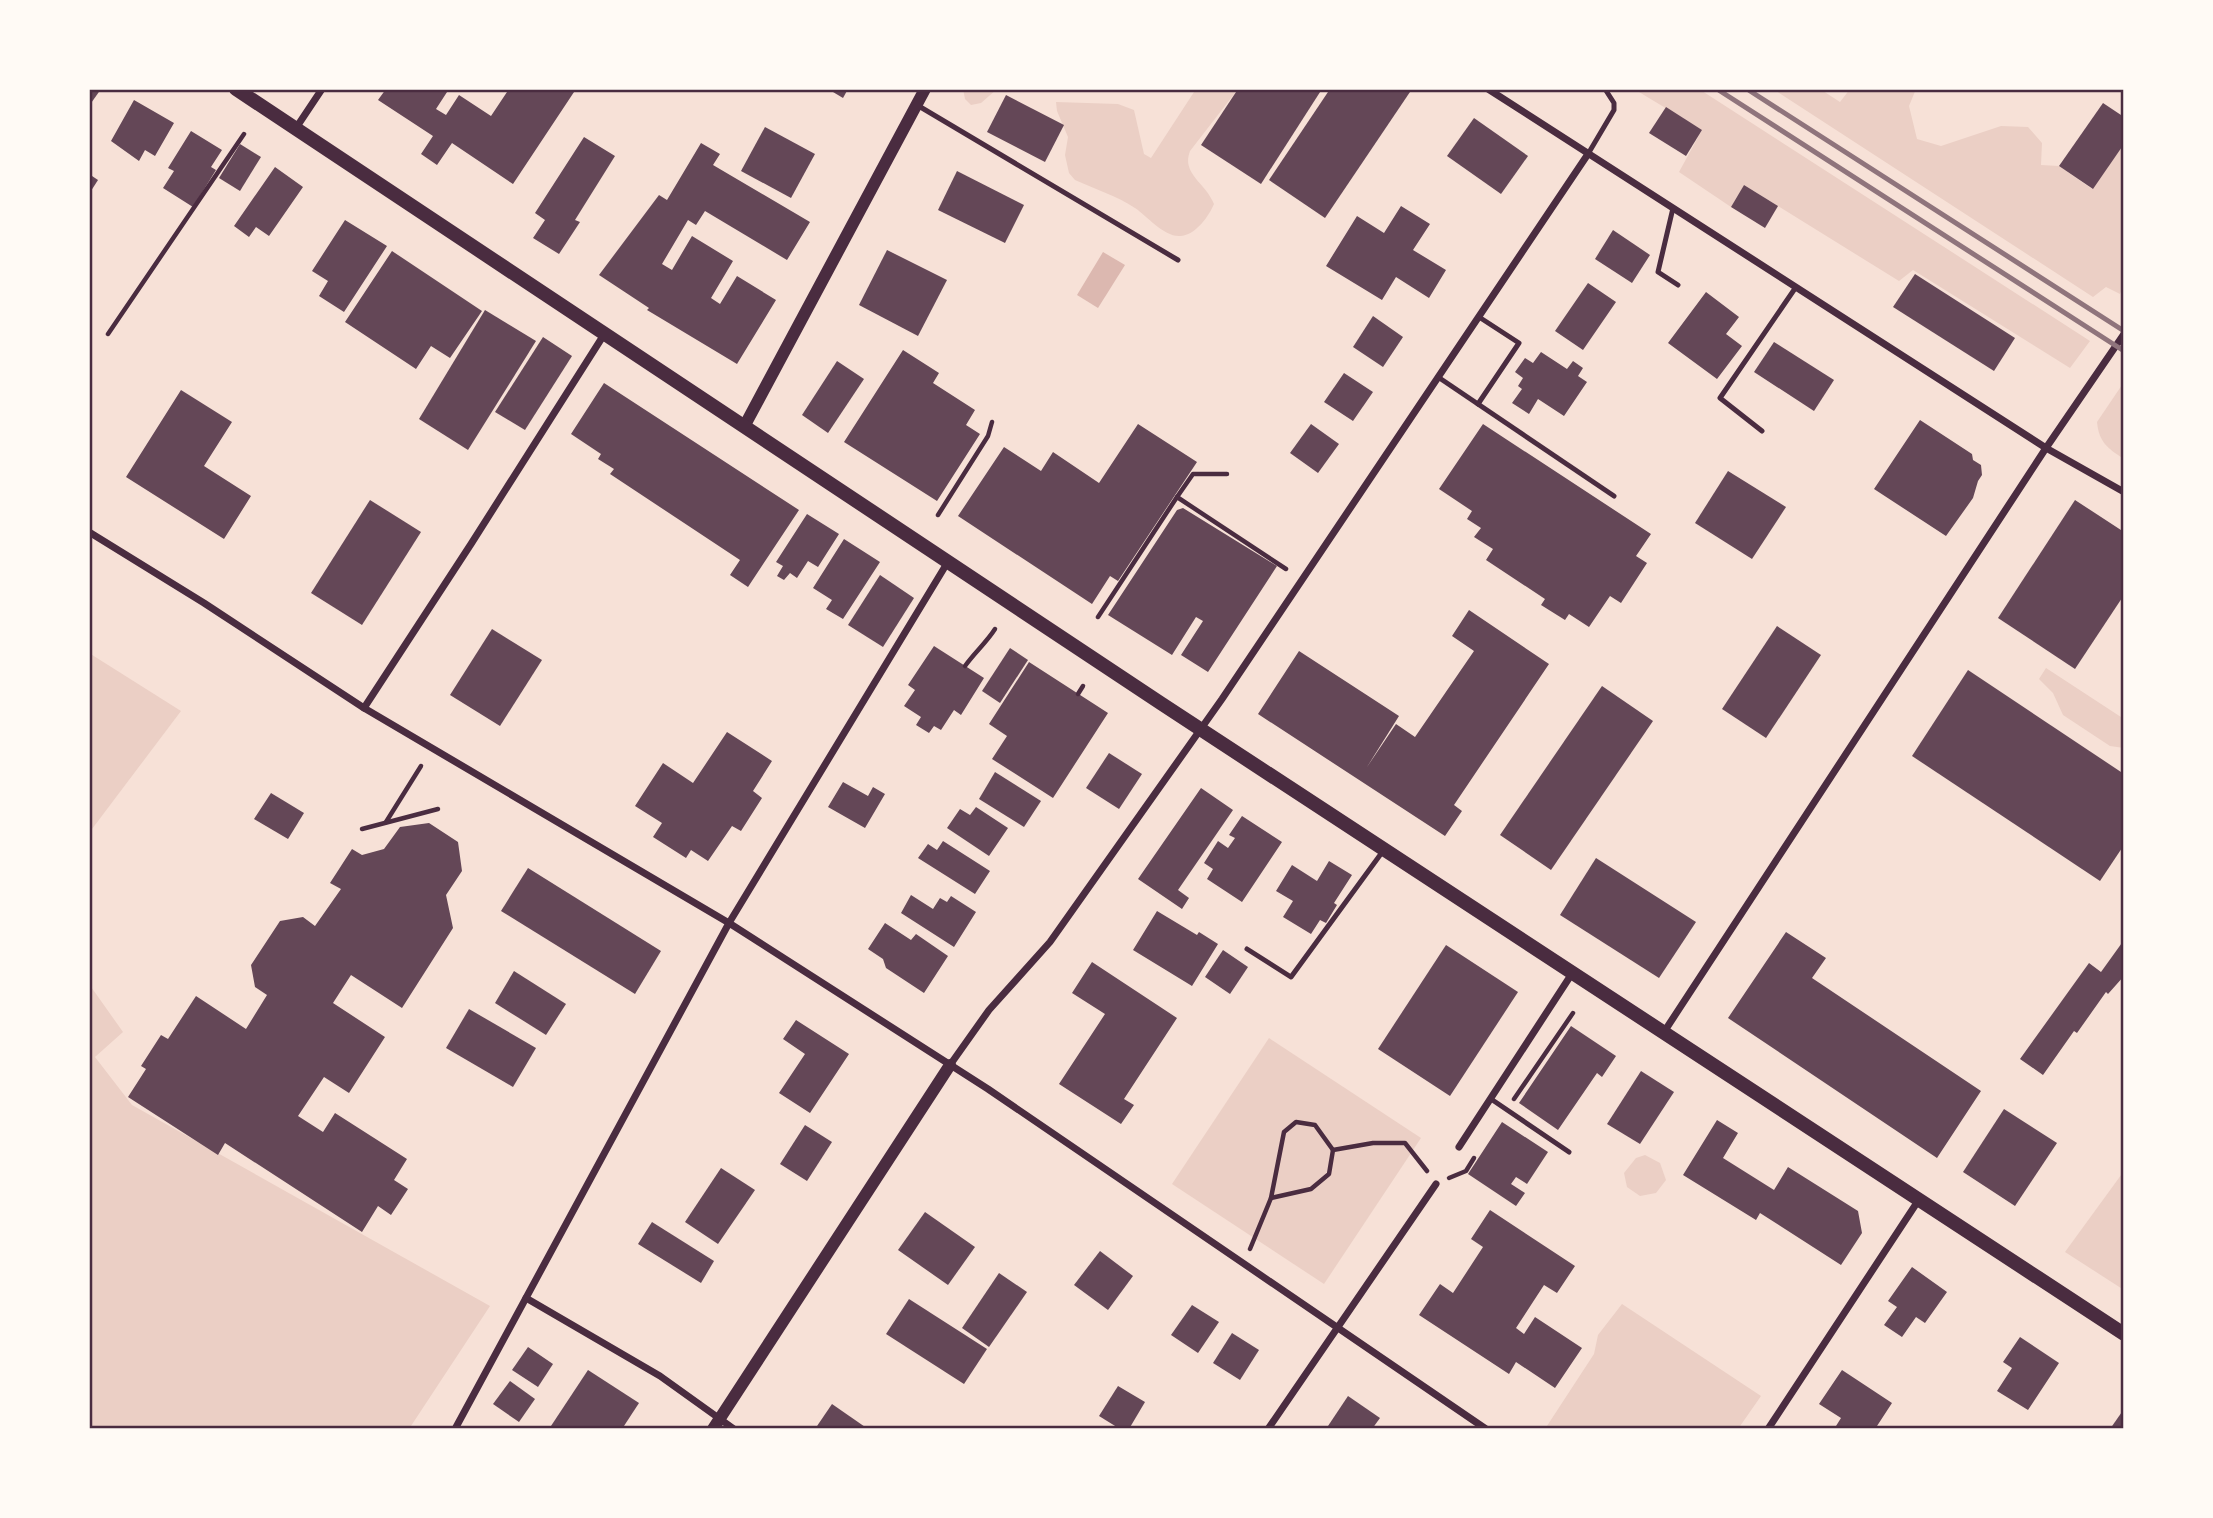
<svg xmlns="http://www.w3.org/2000/svg" width="2213" height="1518" viewBox="0 0 2213 1518" font-family="'Work Sans',sans-serif">
  <style>
    .green { fill: #ebcfc5 }
    .water { fill: #dcb8b0 }
    .building { fill: #644757 }
    .lines { fill: none; stroke-linecap: round; stroke-linejoin: round }
    .path { stroke: #4a2c40; stroke-width: 4.5 }
    .service { stroke: #4a2c40; stroke-width: 5 }
    .minor { stroke: #4a2c40; stroke-width: 7 }
    .tertiary { stroke: #4a2c40; stroke-width: 12 }
    .secondary { stroke: #4a2c40; stroke-width: 14 }
    .rail { stroke: #8f747c; stroke-width: 5 }
    .neatline { fill: none; stroke: #4a2c40; stroke-width: 2.5 }
  </style>
  <rect width="100%" height="100%" fill="#f7e1d7"/>
  <g class="green">
    <polygon points="963,89 997,89 981,103 971,105 965,99"/>
    <path d="M1196,89H1238L1190,151C1181,174 1206,183 1214,204C1209,216 1195,236 1180,236C1164,237 1147,216 1135,208C1117,196 1095,189 1075,180L1069,173L1065,155L1068,137L1057,111L1056,102L1118,104L1134,110L1144,154L1151,158Z"/>
    <polygon points="1634,89 1699,89 2090,341 2070,368 1913,270 1899,281 1744,185 1731,207 1679,172 1702,130"/>
    <polygon points="1773,89 1820,89 1840,102 1850,89 1916,89 1909,106 1917,139 1941,146 2001,126 2028,127 2042,143 2041,165 2059,166 2092,189 2124,144 2124,283 2120,294 2106,287 2093,297"/>
    <path d="M2124,382V459C2107,448 2099,442 2097,422Z"/>
    <polygon points="89,653 181,711 89,833"/>
    <polygon points="2046,668 2124,719 2124,748 2110,746 2063,715 2053,693 2039,679"/>
    <polygon points="89,984 123,1032 95,1057 132,1105 490,1306 409,1429 89,1429"/>
    <polygon points="1269,1038 1421,1138 1324,1284 1172,1184"/>
    <polygon points="1645,1155 1660,1163 1666,1180 1656,1193 1640,1196 1627,1187 1624,1173 1636,1158"/>
    <polygon points="2124,1171 2124,1290 2065,1252"/>
    <polygon points="1622,1304 1761,1396 1738,1429 1545,1429 1594,1354 1598,1335"/>
  </g>
  <polygon class="water" points="1103,252 1125,265 1098,308 1077,295"/>
  <g class="building">
    <polygon points="89,89 101,89 89,106"/>
    <polygon points="386,89 449,89 436,109 446,115 459,95 491,116 509,89 576,89 513,184 452,143 437,165 421,154 433,136 378,100"/>
    <polygon points="828,89 848,89 843,98"/>
    <polygon points="1238,89 1322,89 1261,184 1201,145"/>
    <polygon points="1330,89 1412,89 1325,218 1269,180"/>
    <polygon points="1006,95 1064,125 1045,162 987,132"/>
    <polygon points="134,100 174,123 155,156 145,150 139,161 111,141"/>
    <polygon points="2103,103 2124,117 2124,144 2093,189 2059,166"/>
    <polygon points="1666,107 1702,130 1686,156 1649,133"/>
    <polygon points="1474,118 1528,156 1501,194 1447,156"/>
    <polygon points="765,127 815,154 791,198 741,171"/>
    <polygon points="191,131 222,150 211,167 216,170 193,207 163,188 174,171 168,168"/>
    <polygon points="584,137 615,156 575,220 580,222 559,254 533,238 545,220 535,213"/>
    <polygon points="701,143 720,154 713,165 810,222 787,260 705,211 696,225 688,220 662,264 672,270 692,236 733,261 711,298 720,304 737,276 776,300 737,364 647,310 649,308 599,275 659,195 667,200"/>
    <polygon points="240,144 261,157 240,191 219,178"/>
    <polygon points="275,167 303,187 269,236 256,227 249,237 234,226"/>
    <polygon points="957,171 1024,205 1005,243 938,210"/>
    <polygon points="89,174 98,180 89,194"/>
    <polygon points="1744,185 1778,206 1765,228 1731,207"/>
    <polygon points="1401,206 1430,224 1413,250 1446,270 1429,298 1396,277 1382,300 1326,266 1357,216 1384,233"/>
    <polygon points="345,220 387,246 344,312 319,296 328,281 312,271"/>
    <polygon points="1613,230 1650,255 1632,283 1595,259"/>
    <polygon points="887,250 947,280 918,336 859,305"/>
    <polygon points="392,251 482,311 450,358 431,346 416,369 345,322"/>
    <polygon points="1915,274 2015,338 1994,371 1893,307"/>
    <polygon points="1588,283 1616,302 1583,350 1555,331"/>
    <polygon points="1706,292 1739,317 1726,334 1742,346 1717,379 1668,343"/>
    <polygon points="485,310 536,341 468,450 419,419"/>
    <polygon points="1373,316 1403,337 1383,367 1353,347"/>
    <polygon points="543,337 572,356 525,430 495,412"/>
    <polygon points="1774,342 1834,380 1814,411 1754,372"/>
    <polygon points="903,350 939,373 933,383 975,410 966,425 980,434 937,501 844,442"/>
    <polygon points="1541,352 1567,369 1573,361 1583,368 1578,376 1587,382 1564,416 1538,399 1529,414 1512,403 1522,389 1518,386 1523,378 1515,372 1525,358 1533,363"/>
    <polygon points="837,361 864,379 828,433 802,415"/>
    <polygon points="1344,373 1373,392 1353,421 1324,402"/>
    <polygon points="604,383 799,510 748,587 730,575 740,560 610,474 614,469 598,459 601,454 571,434"/>
    <polygon points="181,390 232,422 204,466 251,496 224,539 126,477"/>
    <polygon points="1920,420 1972,454 1973,460 1981,465 1982,475 1978,481 1973,498 1946,536 1874,489"/>
    <polygon points="1138,424 1197,462 1118,581 1110,576 1092,604 958,516 1004,447 1041,471 1053,452 1099,483"/>
    <polygon points="1311,424 1339,444 1318,473 1290,453"/>
    <polygon points="1483,424 1651,534 1636,556 1647,563 1621,603 1610,596 1589,627 1569,614 1565,620 1541,605 1545,599 1486,560 1493,549 1474,537 1481,528 1467,519 1472,511 1439,489"/>
    <polygon points="1728,471 1786,507 1752,559 1695,523"/>
    <polygon points="370,500 421,532 362,625 311,593"/>
    <polygon points="2075,500 2124,532 2124,595 2075,669 1998,618"/>
    <polygon points="1183,508 1277,566 1208,672 1181,655 1203,621 1196,617 1172,655 1108,615 1177,510"/>
    <polygon points="807,514 839,534 818,567 808,561 797,578 790,573 784,580 777,576 783,566 776,562"/>
    <polygon points="844,539 880,562 843,619 826,609 832,600 813,588"/>
    <polygon points="880,575 914,598 883,647 848,625"/>
    <polygon points="1469,610 1549,664 1454,805 1462,811 1445,836 1258,714 1299,651 1399,716 1367,767 1396,724 1415,737 1474,651 1452,636"/>
    <polygon points="1777,626 1821,655 1766,738 1722,709"/>
    <polygon points="492,629 542,660 500,726 450,695"/>
    <polygon points="934,646 984,678 961,715 954,710 941,730 934,726 929,733 916,725 921,717 904,706 915,690 908,685"/>
    <polygon points="1010,648 1028,660 1000,703 982,691"/>
    <polygon points="1029,662 1108,713 1053,798 992,759 1007,736 989,724"/>
    <polygon points="1968,670 2124,774 2124,845 2100,881 1912,756"/>
    <polygon points="1602,686 1653,721 1551,870 1500,835"/>
    <polygon points="727,732 772,761 753,791 762,798 741,831 732,826 708,861 691,850 686,858 653,837 662,823 635,806 663,763 693,783"/>
    <polygon points="1109,753 1142,774 1119,809 1086,788"/>
    <polygon points="995,772 1041,801 1024,827 979,799"/>
    <polygon points="843,782 868,796 873,787 885,794 865,828 828,807"/>
    <polygon points="1201,788 1233,810 1178,890 1189,898 1182,909 1138,879"/>
    <polygon points="271,793 304,813 288,839 254,819"/>
    <polygon points="976,807 1008,828 989,856 947,828 960,809 970,815"/>
    <polygon points="1242,816 1282,842 1242,902 1207,879 1213,869 1204,863 1218,841 1228,848 1235,838 1229,835"/>
    <polygon points="429,823 458,842 462,871 446,895 453,928 402,1008 351,975 333,1003 385,1037 349,1093 324,1077 298,1116 323,1132 335,1113 407,1159 394,1180 408,1189 391,1215 378,1206 362,1232 225,1143 218,1155 128,1097 146,1069 141,1066 161,1035 168,1039 196,996 246,1029 267,995 255,987 251,965 280,921 303,917 315,926 341,889 330,883 352,849 362,855 384,849 400,827"/>
    <polygon points="943,841 990,871 975,894 918,858 928,844 937,850"/>
    <polygon points="1596,858 1696,922 1659,978 1560,915"/>
    <polygon points="1329,861 1352,875 1334,903 1337,905 1326,923 1320,920 1311,934 1283,917 1293,901 1276,891 1292,865 1317,881"/>
    <polygon points="528,868 661,951 635,994 501,911"/>
    <polygon points="911,895 933,909 940,898 947,902 951,896 976,912 954,947 901,913"/>
    <polygon points="1157,911 1197,935 1199,932 1218,944 1192,986 1133,950"/>
    <polygon points="885,923 911,940 916,934 948,956 924,993 886,968 883,959 868,949"/>
    <polygon points="1786,932 1826,958 1812,978 1981,1091 1937,1158 1728,1018"/>
    <polygon points="2124,940 2124,976 2108,994 2106,992 2077,1033 2074,1031 2043,1075 2020,1059 2089,963 2101,972"/>
    <polygon points="1446,945 1518,992 1450,1096 1378,1049"/>
    <polygon points="1223,950 1248,967 1230,994 1205,977"/>
    <polygon points="1092,962 1177,1018 1124,1099 1134,1105 1121,1124 1059,1084 1105,1014 1072,993"/>
    <polygon points="514,971 566,1004 546,1035 495,1003"/>
    <polygon points="469,1009 536,1048 513,1087 446,1048"/>
    <polygon points="796,1020 849,1054 810,1113 779,1093 805,1054 783,1039"/>
    <polygon points="1571,1026 1616,1056 1602,1077 1597,1073 1558,1130 1519,1103"/>
    <polygon points="1641,1071 1674,1092 1640,1144 1607,1124"/>
    <polygon points="2004,1109 2057,1143 2015,1206 1963,1172"/>
    <polygon points="1717,1120 1738,1133 1723,1158 1774,1190 1788,1167 1858,1211 1862,1233 1841,1265 1760,1213 1756,1220 1683,1175"/>
    <polygon points="1502,1122 1548,1152 1527,1184 1516,1177 1511,1184 1525,1193 1516,1206 1468,1174"/>
    <polygon points="805,1125 832,1142 807,1181 780,1164"/>
    <polygon points="721,1168 755,1190 718,1244 685,1222"/>
    <polygon points="1490,1210 1575,1266 1557,1293 1544,1285 1516,1328 1524,1334 1535,1317 1582,1348 1555,1388 1516,1362 1509,1374 1419,1315 1440,1284 1453,1293 1483,1247 1471,1239"/>
    <polygon points="925,1212 975,1247 948,1285 898,1250"/>
    <polygon points="652,1222 714,1261 701,1283 638,1244"/>
    <polygon points="1100,1251 1133,1276 1108,1310 1074,1285"/>
    <polygon points="1912,1267 1947,1292 1925,1323 1916,1317 1902,1337 1884,1325 1897,1307 1888,1301"/>
    <polygon points="999,1273 1027,1292 989,1347 962,1328"/>
    <polygon points="909,1299 987,1349 964,1384 886,1334"/>
    <polygon points="1192,1305 1219,1322 1198,1353 1171,1335"/>
    <polygon points="1232,1333 1259,1350 1240,1380 1213,1363"/>
    <polygon points="2020,1337 2059,1363 2028,1410 1997,1391 2012,1368 2003,1362"/>
    <polygon points="528,1347 553,1364 538,1387 512,1370"/>
    <polygon points="588,1370 639,1403 622,1429 549,1429"/>
    <polygon points="1842,1370 1892,1403 1877,1426 1882,1429 1841,1429 1836,1426 1841,1418 1819,1404"/>
    <polygon points="510,1381 535,1399 519,1422 493,1404"/>
    <polygon points="1118,1386 1145,1402 1129,1429 1120,1429 1099,1416"/>
    <polygon points="1348,1396 1380,1418 1372,1429 1326,1429"/>
    <polygon points="832,1404 868,1429 815,1429"/>
    <polygon points="2124,1409 2124,1429 2110,1429"/>
  </g>
  <g class="lines">
    <g class="path">
      <polyline points="108,334 244,134"/>
      <polyline points="1177,497 1193,474 1227,474"/>
      <polyline points="938,515 988,436 992,422"/>
      <polyline points="1098,617 1177,497 1286,569"/>
      <path d="M965,666C975,652 986,643 995,629"/>
      <polyline points="1078,694 1083,686"/>
      <polyline points="386,822 421,766"/>
      <polyline points="362,829 438,809"/>
      <polyline points="1514,1099 1573,1013"/>
      <polyline points="1449,1178 1466,1171 1474,1158"/>
      <polyline points="1271,1198 1311,1189 1329,1174 1333,1150 1373,1143 1405,1143 1427,1171"/>
      <polyline points="1250,1249 1271,1198 1284,1132 1296,1122 1315,1125 1333,1150"/>
    </g>
    <g class="service">
      <polyline points="917,105 1178,260"/>
      <polyline points="1588,154 1614,110 1614,103 1605,89"/>
      <polyline points="1673,208 1658,272 1678,285"/>
      <polyline points="1438,377 1614,496"/>
      <polyline points="1478,404 1519,343 1479,317"/>
      <polyline points="1762,431 1720,398 1796,287"/>
      <polyline points="1247,949 1291,977 1383,851"/>
      <polyline points="1491,1099 1569,1152"/>
    </g>
    <g class="minor">
      <polyline points="1488,89 2046,448 2124,492"/>
      <polyline points="296,128 322,89"/>
      <polyline points="89,532 204,603 364,708 729,923 988,1089 1486,1429"/>
      <polyline points="364,708 471,544 605,333"/>
      <polyline points="1664,1032 2046,448 2124,334"/>
      <polyline points="950,1065 989,1010 1050,942 1222,699 1588,154"/>
      <polyline points="1459,1147 1573,972"/>
      <polyline points="526,1298 660,1376 734,1429"/>
      <polyline points="455,1429 729,923 949,560"/>
      <polyline points="1268,1429 1436,1184"/>
      <polyline points="1768,1429 1918,1201"/>
    </g>
    <g class="tertiary">
      <polyline points="745,425 925,89"/>
      <polyline points="713,1429 950,1065"/>
    </g>
    <polyline class="secondary" points="236,89 1162,704 2124,1334"/>
    <g class="rail">
      <polyline points="1717,89 2124,351"/>
      <polyline points="1747,89 2124,331"/>
    </g>
  </g>
  <rect width="2213" height="1518" fill="none" stroke="#fffaf5" stroke-width="182"/>
  <rect x="91" y="91" width="2031" height="1336" class="neatline"/>
</svg>
